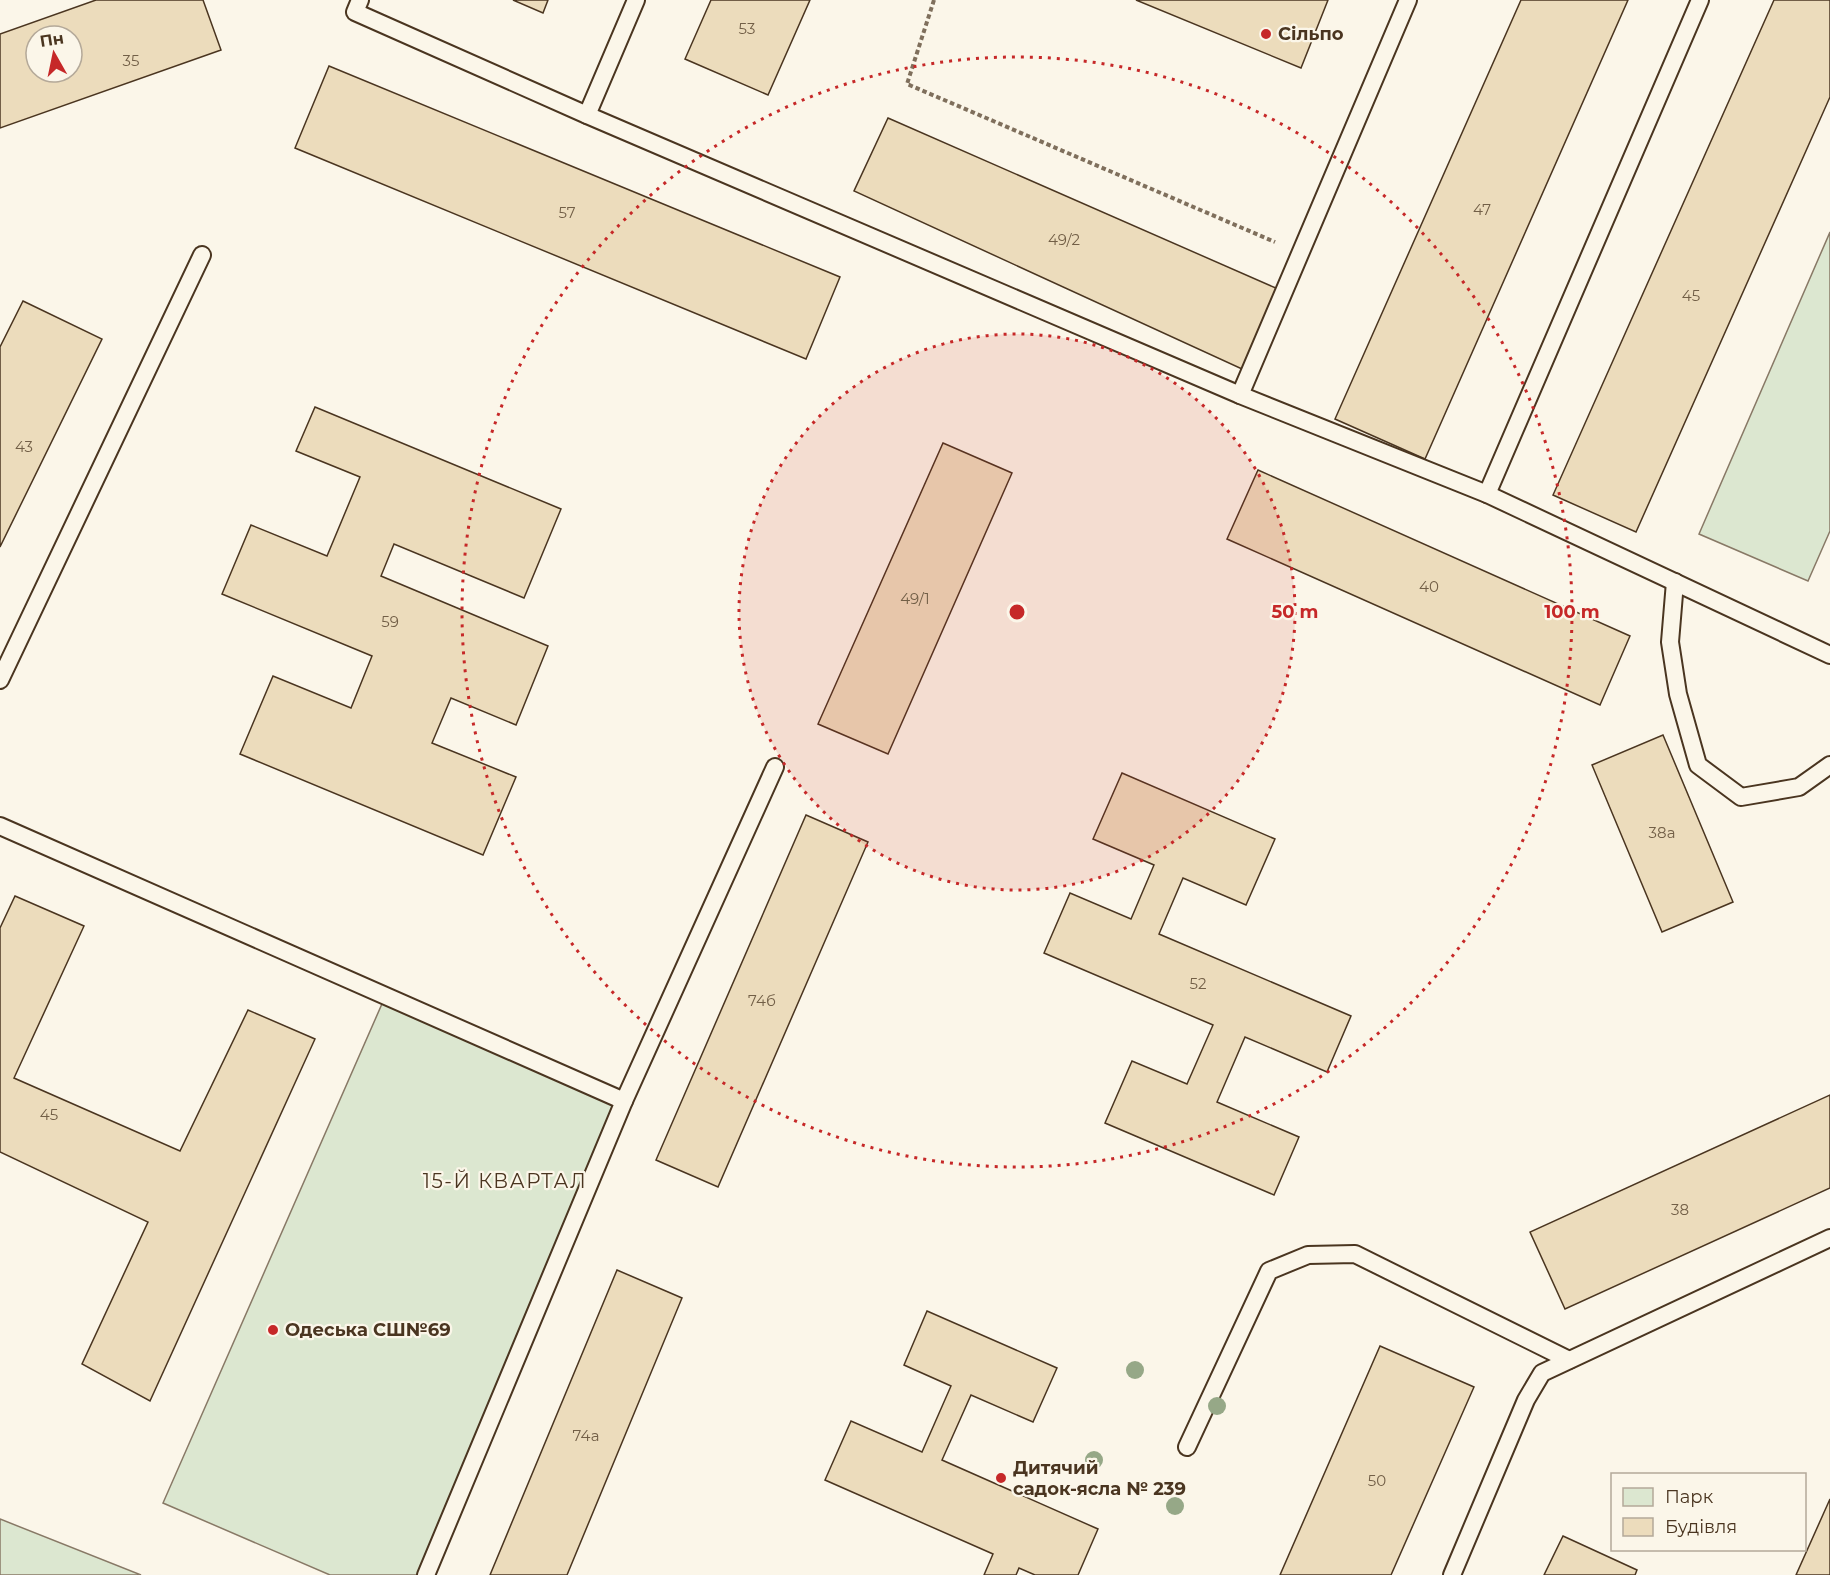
<svg xmlns="http://www.w3.org/2000/svg" width="1830" height="1575" viewBox="0 0 1830 1575" font-family="Montserrat,sans-serif">
  <style>
    .green { fill: #dce7d0; stroke: #887966; stroke-width: 1.5 }
    .building { fill: #ecdcbc; stroke: #4a3520; stroke-width: 1.5; fill-rule: evenodd }
    .lines { fill: none; stroke-linecap: round; stroke-linejoin: round }
    .lane-casing { stroke: #4a3520; stroke-width: 20 }
    .path { stroke: #7f6f5c; stroke-width: 4; stroke-dasharray: 4.5 3; stroke-linecap: butt }
    .lane { stroke: #fbf6e9; stroke-width: 16 }
    .tree { fill: #96a887 }
    .ring { fill: none; stroke: #c62828; stroke-width: 3; stroke-dasharray: 3 6 }
    .poi-dot { fill: #c62828; stroke: #fbf6e9; stroke-width: 2 }
    .labels { text-anchor: middle; stroke-width: 4.5; stroke-linejoin: round; paint-order: stroke }
    .number-label { font-size: 15px; fill: #725f47 }
    .poi-label { font-size: 18px; font-weight: bold; fill: #4a3520; stroke: #fbf6e9; text-anchor: start }
    .neighbourhood-label { font-size: 20px; letter-spacing: 1.5px; fill: #4a3520; stroke: #fbf6e9 }
    .centre { fill: #c62828; stroke: #fbf6e9; stroke-width: 3 }
    .ring-label { font-size: 18px; text-anchor: middle; font-weight: bold; fill: #c62828; stroke: #fbf6e9; stroke-width: 4.5; stroke-linejoin: round; paint-order: stroke }
  </style>
  <rect width="100%" height="100%" fill="#fbf6e9"/>
  <g class="green">
    <polygon points="1830,232 1830,531 1808,581 1699,534"/>
    <polygon points="385,997 630,1103 423,1575 330,1575 163,1503"/>
    <polygon points="0,1519 141,1575 0,1575"/>
  </g>
  <g class="building">
    <path d="M96,0H203L221,50L0,128V34ZM36,36H72V72H36Z"/>
    <polygon points="513,0 548,0 543,13"/>
    <polygon points="711,0 810,0 768,95 685,59"/>
    <polygon points="1136,0 1328,0 1301,68"/>
    <polygon points="1521,0 1628,0 1425,459 1335,419"/>
    <polygon points="1774,0 1830,0 1830,97 1636,532 1553,495"/>
    <polygon points="329,66 840,277 806,359 295,148"/>
    <polygon points="888,118 1278,289 1242,369 854,191"/>
    <polygon points="23,301 102,339 0,547 0,347"/>
    <polygon points="315,407 561,509 524,598 394,544 381,576 548,646 516,725 451,698 432,743 516,777 483,855 240,754 273,676 351,708 372,656 222,594 251,525 327,556 360,477 296,451"/>
    <polygon points="943,443 1012,473 888,754 818,724"/>
    <polygon points="1258,470 1630,636 1600,705 1227,539"/>
    <polygon points="1663,735 1733,902 1662,932 1592,765"/>
    <polygon points="1122,773 1275,839 1246,905 1183,878 1159,934 1351,1016 1327,1072 1245,1037 1217,1102 1299,1137 1274,1195 1105,1123 1132,1061 1187,1084 1213,1025 1044,953 1070,893 1131,919 1154,865 1093,839"/>
    <polygon points="806,815 868,842 718,1187 656,1160"/>
    <polygon points="15,896 84,926 14,1078 180,1151 248,1010 315,1039 150,1401 82,1364 148,1222 0,1152 0,928"/>
    <polygon points="1830,1095 1830,1188 1565,1309 1530,1232"/>
    <polygon points="617,1270 682,1298 567,1575 490,1575"/>
    <polygon points="927,1311 1057,1368 1033,1422 971,1395 942,1460 1098,1529 1078,1575 1035,1575 1019,1568 1016,1575 984,1575 993,1554 825,1480 851,1421 922,1452 951,1386 904,1365"/>
    <polygon points="1380,1346 1474,1387 1391,1575 1280,1575"/>
    <polygon points="1830,1499 1830,1575 1796,1575"/>
    <polygon points="1563,1536 1637,1570 1635,1575 1544,1575"/>
  </g>
  <g class="lines">
    <defs>
      <g id="lane">
        <polyline points="360,0 355,12 587,115 1240,395 1487,494 1830,655"/>
        <polyline points="587,115 636,0"/>
        <polyline points="1240,395 1408,0"/>
        <polyline points="1487,494 1700,0"/>
        <polyline points="1675,582 1670,642 1678,694 1698,765 1741,797 1799,787 1830,765"/>
        <polyline points="0,680 202,255"/>
        <polyline points="0,826 624,1101"/>
        <polyline points="1187,1447 1269,1271 1308,1255 1355,1254 1569,1360"/>
        <polyline points="426,1575 624,1101 775,767"/>
        <polyline points="1452,1575 1526,1400 1542,1373 1830,1238"/>
      </g>
    </defs>
    <use href="#lane" class="lane-casing"/>
    <polyline class="path" points="934,0 907,84 1275,242"/>
    <use href="#lane" class="lane"/>
  </g>
  <g class="tree">
    <circle cx="1135" cy="1370" r="9"/>
    <circle cx="1217" cy="1406" r="9"/>
    <circle cx="1094" cy="1460" r="9"/>
    <circle cx="1175" cy="1506" r="9"/>
  </g>
  <circle cx="1017" cy="612" r="278" fill="#c62828" fill-opacity=".12"/>
  <g class="ring">
    <circle cx="1017" cy="612" r="278"/>
    <circle cx="1017" cy="612" r="555"/>
  </g>
  <g class="poi-dot">
    <circle cx="1266" cy="34" r="6"/>
    <circle cx="273" cy="1330" r="6"/>
    <circle cx="1001" cy="1478" r="6"/>
  </g>
  <g class="labels">
    <g class="number-label">
      <text x="747" y="34">53</text>
      <text x="131" y="66">35</text>
      <text x="1482" y="215">47</text>
      <text x="567" y="218">57</text>
      <text x="1064" y="245">49/2</text>
      <text x="1691" y="301">45</text>
      <text x="24" y="452">43</text>
      <text x="1429" y="592">40</text>
      <text x="915" y="604">49/1</text>
      <text x="390" y="627">59</text>
      <text x="1662" y="838">38а</text>
      <text x="1198" y="989">52</text>
      <text x="762" y="1006">74б</text>
      <text x="49" y="1120">45</text>
      <text x="1680" y="1215">38</text>
      <text x="586" y="1441">74а</text>
      <text x="1377" y="1486">50</text>
    </g>
    <g class="poi-label">
      <text x="1278" y="40">Сільпо</text>
      <text x="285" y="1336">Одеська СШ№69</text>
      <text x="1013" y="1474">Дитячий<tspan x="1013" dy="21">садок-ясла № 239</tspan></text>
    </g>
    <g class="neighbourhood-label">
      <text x="505" y="1188">15-Й КВАРТАЛ</text>
    </g>
  </g>
  <circle cx="1017" cy="612" r="9" class="centre"/>
  <g class="ring-label">
    <text x="1295" y="618">50 m</text>
    <text x="1572" y="618">100 m</text>
  </g>
  <rect x="1611" y="1473" width="195" height="78" fill="#fbf6e9" stroke="#b4a999" stroke-width="1.5"/>
  <rect x="1623" y="1488" width="30" height="18" fill="#dce7d0" stroke="#b4a999" stroke-width="1.5"/>
  <text x="1665" y="1503" font-size="18" fill="#4a3520">Парк</text>
  <rect x="1623" y="1518" width="30" height="18" fill="#ecdcbc" stroke="#b4a999" stroke-width="1.5"/>
  <text x="1665" y="1533" font-size="18" fill="#4a3520">Будівля</text>
  <g transform="translate(54 54) rotate(351)"><circle r="28" fill="#fbf6e9" stroke="#b4a999" stroke-width="1.5"/>
  <path d="M0-4.5L10 22L0 15L-10 22Z" fill="#c62828"/>
  <text y="-9" font-size="16" font-weight="bold" text-anchor="middle" fill="#4a3520">Пн</text>
  </g>
</svg>
